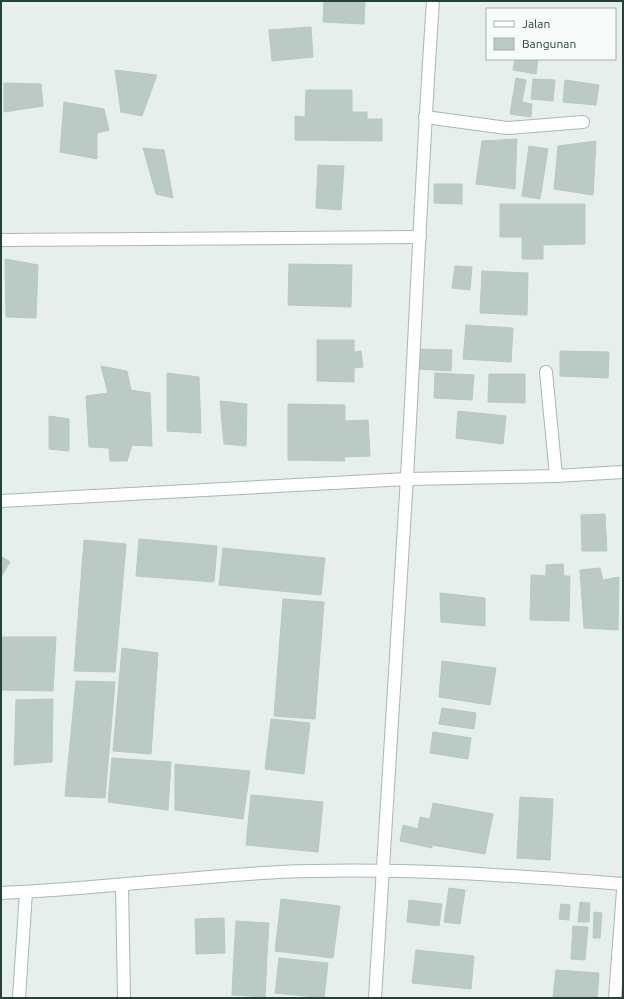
<svg xmlns="http://www.w3.org/2000/svg" width="624" height="999" viewBox="0 0 624 999" font-family="Ubuntu,sans-serif">
  <style>
    .building { fill: #bbcac4; stroke: #b8c9c2 }
    .lines { fill: none; stroke-linecap: round; stroke-linejoin: round }
    .minor-casing { stroke: #a8b8b2; stroke-width: 14 }
    .tertiary-casing { stroke: #a8b8b2; stroke-width: 14 }
    .minor { stroke: #fff; stroke-width: 12 }
    .tertiary { stroke: #fff; stroke-width: 12 }
  </style>
  <rect width="100%" height="100%" fill="#e6efeb"/>
  <g class="building">
    <polygon points="324,1 365,1 364,24 323,22"/>
    <polygon points="311,27 313,57 272,61 269,30"/>
    <polygon points="515,59 538,59 536,74 513,70"/>
    <polygon points="115,70 157,75 142,116 121,112"/>
    <polygon points="516,78 526,80 522,102 532,104 531,117 510,114"/>
    <polygon points="533,79 555,80 553,101 531,99"/>
    <polygon points="565,80 599,85 596,105 563,102"/>
    <polygon points="4,83 41,84 43,106 4,112"/>
    <polygon points="306,90 352,90 352,112 367,112 367,119 382,119 382,141 295,140 295,116 305,117"/>
    <polygon points="64,102 104,109 109,130 97,133 97,159 60,152"/>
    <polygon points="517,139 515,189 476,184 482,141"/>
    <polygon points="596,141 593,195 554,189 558,146"/>
    <polygon points="529,146 548,149 540,199 522,196"/>
    <polygon points="143,148 164,150 173,198 156,194"/>
    <polygon points="318,165 344,166 341,210 316,208"/>
    <polygon points="434,184 462,184 462,204 434,203"/>
    <polygon points="500,204 585,204 585,244 543,245 543,259 522,259 522,237 500,237"/>
    <polygon points="5,259 38,265 36,318 6,317"/>
    <polygon points="289,264 352,265 351,307 288,305"/>
    <polygon points="455,266 472,267 470,290 452,288"/>
    <polygon points="482,271 528,273 527,315 480,313"/>
    <polygon points="466,325 513,328 511,362 463,359"/>
    <polygon points="317,340 354,340 354,352 361,351 363,367 354,368 354,382 317,381"/>
    <polygon points="418,349 452,350 451,371 418,369"/>
    <polygon points="560,351 609,352 608,378 560,376"/>
    <polygon points="101,366 127,371 131,390 150,393 152,446 132,445 127,461 110,461 109,448 89,447 86,396 108,393"/>
    <polygon points="167,373 199,377 201,433 167,431"/>
    <polygon points="435,373 474,375 472,400 434,398"/>
    <polygon points="489,374 525,374 525,403 488,402"/>
    <polygon points="220,401 247,404 246,446 224,444"/>
    <polygon points="288,404 345,405 345,421 368,420 370,456 344,457 345,461 288,460"/>
    <polygon points="458,411 506,416 503,444 456,438"/>
    <polygon points="49,416 69,419 69,451 49,449"/>
    <polygon points="605,514 607,551 582,551 581,515"/>
    <polygon points="139,539 217,546 214,582 136,576"/>
    <polygon points="84,540 126,544 115,672 74,671"/>
    <polygon points="223,548 325,558 321,595 219,585"/>
    <polygon points="1,556 10,562 1,577"/>
    <polygon points="563,564 564,576 570,576 569,621 530,620 531,575 546,576 546,565"/>
    <polygon points="600,568 603,580 619,577 618,630 584,628 580,570"/>
    <polygon points="440,593 485,598 485,626 441,622"/>
    <polygon points="283,599 324,602 315,719 274,716"/>
    <polygon points="1,637 56,637 53,691 1,690"/>
    <polygon points="122,648 158,653 151,754 113,751"/>
    <polygon points="442,661 496,668 490,705 439,697"/>
    <polygon points="76,681 115,682 105,798 65,796"/>
    <polygon points="53,699 52,762 14,765 16,700"/>
    <polygon points="442,708 476,713 474,729 439,724"/>
    <polygon points="271,719 310,723 304,774 265,769"/>
    <polygon points="433,732 471,738 468,759 430,753"/>
    <polygon points="112,758 171,762 168,810 108,802"/>
    <polygon points="175,764 250,771 243,819 175,810"/>
    <polygon points="251,795 323,802 318,852 246,845"/>
    <polygon points="520,797 553,799 550,860 517,858"/>
    <polygon points="433,803 493,814 485,854 432,845 432,848 400,841 403,825 418,829 420,817 430,819"/>
    <polygon points="449,888 465,890 460,924 444,922"/>
    <polygon points="281,899 340,906 333,958 275,951"/>
    <polygon points="409,900 442,904 439,926 407,922"/>
    <polygon points="580,902 590,903 589,922 578,922"/>
    <polygon points="561,904 570,905 569,920 559,919"/>
    <polygon points="594,912 602,913 600,938 593,938"/>
    <polygon points="224,918 225,953 196,954 195,919"/>
    <polygon points="236,921 269,923 267,955 234,953"/>
    <polygon points="573,926 588,927 585,960 571,959"/>
    <polygon points="416,950 474,956 471,989 412,983"/>
    <polygon points="234,953 267,955 265,997 232,995"/>
    <polygon points="279,958 328,963 324,998 275,993"/>
    <polygon points="556,970 599,973 597,998 553,997"/>
  </g>
  <g class="lines">
    <defs>
      <g id="minor">
        <polyline points="425,117 507,128 583,122"/>
        <polyline points="1,240 420,237"/>
        <polyline points="546,372 556,476"/>
        <polyline points="1,501 407,479 556,476 623,472"/>
        <polyline points="122,885 124,998"/>
        <path d="M1,893C94,889 186,877 279,872C394,867 509,875 623,884"/>
        <polyline points="19,998 26,892"/>
        <polyline points="615,998 623,891"/>
      </g>
      <path id="tertiary" d="M375,998C385,824 397,651 407,477C416,318 422,160 433,1"/>
    </defs>
    <use href="#minor" class="minor-casing"/>
    <use href="#tertiary" class="tertiary-casing"/>
    <use href="#minor" class="minor"/>
    <use href="#tertiary" class="tertiary"/>
  </g>
  <rect width="624" height="999" fill="none" stroke="#24423a" stroke-width="4"/>
  <rect x="486" y="8" width="130" height="52" fill="#f7fbf9" stroke="#a3b1ad"/>
  <rect x="494" y="21" width="20" height="6" fill="#ffffff" stroke="#a3b1ad"/>
  <text x="522" y="28" font-size="12" fill="#24423a">Jalan</text>
  <rect x="494" y="38" width="20" height="12" fill="#bbcac4" stroke="#a3b1ad"/>
  <text x="522" y="48" font-size="12" fill="#24423a">Bangunan</text>
</svg>
